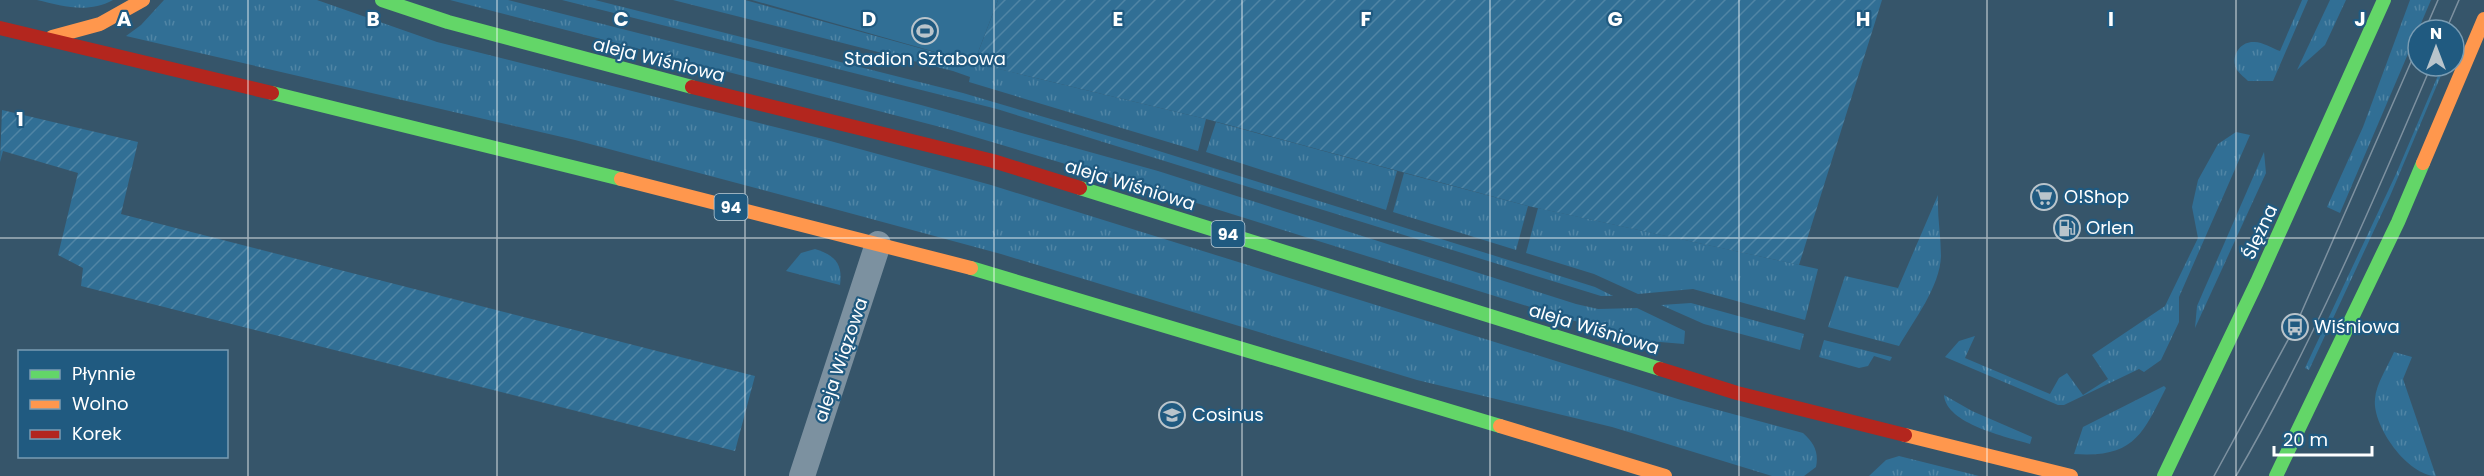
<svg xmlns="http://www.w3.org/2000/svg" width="2484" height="476" viewBox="0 0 2484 476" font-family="Poppins,sans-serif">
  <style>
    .grass { fill: url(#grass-tufts) }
    .garden { fill: url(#garden-furrows) }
    .pitch { fill: #316f95 }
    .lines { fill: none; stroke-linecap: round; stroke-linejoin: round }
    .street { stroke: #7c91a0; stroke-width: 26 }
    .fast { stroke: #63d668; stroke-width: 14 }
    .slow { stroke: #ff974d; stroke-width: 14 }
    .jam { stroke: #b3261e; stroke-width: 14 }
    .tram { stroke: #7d91a0; stroke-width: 1.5 }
    .grid { fill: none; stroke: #fff; stroke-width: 1.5; stroke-opacity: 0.55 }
    .labels { text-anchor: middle; stroke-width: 4.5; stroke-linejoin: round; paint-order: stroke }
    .shield { fill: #205a80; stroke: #bcced9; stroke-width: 1.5 }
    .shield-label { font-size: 16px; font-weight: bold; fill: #fff }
    .poi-label { font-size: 18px; fill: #fff; stroke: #205a80; text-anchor: start }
    .street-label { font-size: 18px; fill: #fff; stroke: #205a80 }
    .grid-label { font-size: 20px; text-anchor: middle; font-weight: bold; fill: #fff; stroke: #205a80; stroke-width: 4.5; stroke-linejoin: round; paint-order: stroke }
  </style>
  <defs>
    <pattern id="grass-tufts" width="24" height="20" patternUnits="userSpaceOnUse" patternTransform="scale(1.5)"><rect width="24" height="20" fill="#316f95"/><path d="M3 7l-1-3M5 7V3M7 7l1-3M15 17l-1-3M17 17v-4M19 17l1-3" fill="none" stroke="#5085a5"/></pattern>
    <pattern id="garden-furrows" width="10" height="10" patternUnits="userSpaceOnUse" patternTransform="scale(1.5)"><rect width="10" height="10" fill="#316f95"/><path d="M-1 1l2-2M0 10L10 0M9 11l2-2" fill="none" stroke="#5085a5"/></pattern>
  </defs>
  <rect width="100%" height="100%" fill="#36556a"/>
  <g class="grass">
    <path d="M37,0H113C87,14 63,6 37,0Z"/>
    <path d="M164,0H317L437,42L823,139L991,185L1681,400L1803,433C1814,443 1819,452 1816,467L1804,476H1772L1612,427L1417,380L1001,254L842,211L575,140L126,36L141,25Z"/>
    <polygon points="450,0 508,0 921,105 1158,171 1576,304 1598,309 1637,308 1685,331 1684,344 1636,340 1203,205 948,129"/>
    <polygon points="562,0 595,0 963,93 1146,147 1595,287 1613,296 1601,296 997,109"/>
    <polygon points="673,0 745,0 974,63 1206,119 1198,151 969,82 970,77 953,71"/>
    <path d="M2302,0H2308L2273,81H2248C2245,78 2240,74 2237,70C2230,58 2239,42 2253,42C2261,41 2272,48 2280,51Z"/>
    <polygon points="2330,0 2346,0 2325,45 2297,70"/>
    <polygon points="2410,0 2431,0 2340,213 2327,207 2363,127"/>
    <polygon points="2442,66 2445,66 2390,196 2309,370 2305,368 2396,174"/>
    <polygon points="1216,122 1397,171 1386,210 1206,152"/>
    <polygon points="2236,132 2250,135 2179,297 2179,322 2161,360 2144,372 2139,369 2064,405 2058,405 1945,357 1959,341 1975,336 1965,358 2050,394 2059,378 2067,373 2083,395 2108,379 2092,355 2165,306 2198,238 2192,207 2198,180 2218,144"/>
    <polygon points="2264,152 2266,173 2195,328 2197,306"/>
    <polygon points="1404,173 1528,206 1516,250 1393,212"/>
    <path d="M1938,195C1937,216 1941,236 1941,256C1940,287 1914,320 1899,346L1828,327L1845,276L1898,288Z"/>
    <polygon points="1538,208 1818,269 1805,320 1693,289 1638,294 1594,274 1526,253"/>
    <path d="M815,249C835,255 843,264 840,285L786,271L801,253Z"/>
    <polygon points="1691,303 1804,334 1800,350 1704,324 1661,305"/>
    <polygon points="1824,340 1892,357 1890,361 1874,356 1868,366 1859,368 1819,357"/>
    <path d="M2394,352L2412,357L2403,379L2436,476C2408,476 2372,426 2375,399C2376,384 2388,366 2394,352Z"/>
    <path d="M2164,386L2166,388C2142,436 2133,458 2074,454L2083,427Z"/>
    <path d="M1944,395L1972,411L2032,437L2030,444C2007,437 1946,424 1944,395Z"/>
    <polygon points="1899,456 1979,476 1869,476 1886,460"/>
  </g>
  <g class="garden">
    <polygon points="998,0 1882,0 1799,265 1528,206 1210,120 974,63"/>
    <polygon points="2,110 138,142 121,214 755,376 735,451 81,286 83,268 58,255 78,173 3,151 0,162"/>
  </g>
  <polygon class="pitch" points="752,0 998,0 974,63"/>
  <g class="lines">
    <polyline class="street" points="802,476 878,244"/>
    <g class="fast">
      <polyline points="382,0 448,22 692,87"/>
      <polyline points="272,93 621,179"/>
      <polyline points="1080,188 1660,369"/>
      <polyline points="971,268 1500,426"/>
      <polyline points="2164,476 2257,282 2384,0"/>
      <polyline points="2276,476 2398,222 2423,163"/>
    </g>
    <g class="slow">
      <polyline points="52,37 100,24 143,0"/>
      <polyline points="2423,163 2484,19"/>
      <polyline points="621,179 971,268"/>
      <polyline points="1500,426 1665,476"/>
      <polyline points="1905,435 2071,476"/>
    </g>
    <g class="jam">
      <polyline points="0,28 272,93"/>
      <polyline points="692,87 993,161 1080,188"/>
      <polyline points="1660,369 1737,393 1905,435"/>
    </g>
    <g class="tram">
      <polyline points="2425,30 2438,0"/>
      <polyline points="2446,30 2459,0"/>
      <polyline points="2214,476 2295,327 2418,46"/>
      <path d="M2236,476C2312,345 2372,205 2431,66"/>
    </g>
  </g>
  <path class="grid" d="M248,0V476M497,0V476M745,0V476M994,0V476M1242,0V476M1490,0V476M1739,0V476M1987,0V476M2236,0V476M0,238H2484"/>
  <defs>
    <symbol id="stadium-ring" viewBox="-11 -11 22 22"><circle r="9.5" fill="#205a80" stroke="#b9c4cb" stroke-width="1.5"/><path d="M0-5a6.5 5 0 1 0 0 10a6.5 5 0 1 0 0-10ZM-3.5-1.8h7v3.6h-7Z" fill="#b9c4cb"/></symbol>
    <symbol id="supermarket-ring" viewBox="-11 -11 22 22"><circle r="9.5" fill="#205a80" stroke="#b9c4cb" stroke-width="1.5"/><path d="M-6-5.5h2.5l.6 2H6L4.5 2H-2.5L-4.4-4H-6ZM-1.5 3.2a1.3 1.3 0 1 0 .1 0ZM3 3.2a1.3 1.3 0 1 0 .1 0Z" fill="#b9c4cb"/></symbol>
    <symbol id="fuel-ring" viewBox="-11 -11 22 22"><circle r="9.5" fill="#205a80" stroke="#b9c4cb" stroke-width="1.5"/><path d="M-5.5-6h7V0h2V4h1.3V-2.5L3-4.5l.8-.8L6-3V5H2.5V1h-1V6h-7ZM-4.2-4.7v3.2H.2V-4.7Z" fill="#b9c4cb"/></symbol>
    <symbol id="bus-ring" viewBox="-11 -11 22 22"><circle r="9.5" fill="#205a80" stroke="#b9c4cb" stroke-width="1.5"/><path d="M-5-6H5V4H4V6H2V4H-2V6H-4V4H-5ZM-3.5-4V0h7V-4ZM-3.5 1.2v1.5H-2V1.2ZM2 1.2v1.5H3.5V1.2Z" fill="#b9c4cb"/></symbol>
    <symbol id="university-ring" viewBox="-11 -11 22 22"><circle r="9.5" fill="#205a80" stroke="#b9c4cb" stroke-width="1.5"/><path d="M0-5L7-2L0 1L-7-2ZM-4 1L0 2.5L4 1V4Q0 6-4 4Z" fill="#b9c4cb"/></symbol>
  </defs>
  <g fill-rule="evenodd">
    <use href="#stadium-ring" x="910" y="16" width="30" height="30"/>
    <use href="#supermarket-ring" x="2029" y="182" width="30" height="30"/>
    <use href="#fuel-ring" x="2052" y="213" width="30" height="30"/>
    <use href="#bus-ring" x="2280" y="312" width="30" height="30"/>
    <use href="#university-ring" x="1157" y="400" width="30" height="30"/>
  </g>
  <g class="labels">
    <g class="shield">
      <rect x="714.5" y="194" width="33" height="26" rx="4.5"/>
      <rect x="1211.5" y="221" width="33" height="26" rx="4.5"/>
    </g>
    <g class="shield-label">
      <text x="731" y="213">94</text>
      <text x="1228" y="240">94</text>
    </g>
    <g class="poi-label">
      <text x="925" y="65" text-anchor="middle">Stadion Sztabowa</text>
      <text x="2064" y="203">O!Shop</text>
      <text x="2086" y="234">Orlen</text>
      <text x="2314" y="333">Wiśniowa</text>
      <text x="1192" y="421">Cosinus</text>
    </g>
    <g class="street-label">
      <text transform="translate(659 60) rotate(14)" y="6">aleja Wiśniowa</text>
      <text transform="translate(1130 185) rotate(17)" y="6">aleja Wiśniowa</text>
      <text transform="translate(2260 232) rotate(-65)" y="6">Ślężna</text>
      <text transform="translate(1594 329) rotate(17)" y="6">aleja Wiśniowa</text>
      <text transform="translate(841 360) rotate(-71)" y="6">aleja Wiązowa</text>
    </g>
  </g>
  <g class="grid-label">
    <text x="124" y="26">A</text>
    <text x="373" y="26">B</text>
    <text x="621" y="26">C</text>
    <text x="869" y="26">D</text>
    <text x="1118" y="26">E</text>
    <text x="1366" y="26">F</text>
    <text x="1615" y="26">G</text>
    <text x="1863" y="26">H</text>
    <text x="2111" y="26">I</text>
    <text x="2360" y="26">J</text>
    <text x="20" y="126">1</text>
  </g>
  <rect x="18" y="350" width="210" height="108" fill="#205a80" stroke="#799cb3" stroke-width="1.5"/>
  <rect x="30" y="370" width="30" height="9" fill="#63d668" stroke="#799cb3" stroke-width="1.5"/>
  <text x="72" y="380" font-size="18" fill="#ffffff">Płynnie</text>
  <rect x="30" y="400" width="30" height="9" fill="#ff974d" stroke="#799cb3" stroke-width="1.5"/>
  <text x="72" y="410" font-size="18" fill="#ffffff">Wolno</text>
  <rect x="30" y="430" width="30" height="9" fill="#b3261e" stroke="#799cb3" stroke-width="1.5"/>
  <text x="72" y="440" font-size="18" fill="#ffffff">Korek</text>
  <g transform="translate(2436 48)"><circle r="28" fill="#205a80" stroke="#799cb3" stroke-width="1.5"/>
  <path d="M0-4.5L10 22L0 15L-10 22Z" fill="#b9c4cb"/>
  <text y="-9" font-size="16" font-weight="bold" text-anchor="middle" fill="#ffffff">N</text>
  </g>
  <path d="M2274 446v9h98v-9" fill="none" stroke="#ffffff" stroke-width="3"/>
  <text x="2283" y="446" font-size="18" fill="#ffffff" stroke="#205a80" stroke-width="4.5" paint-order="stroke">20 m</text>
</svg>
